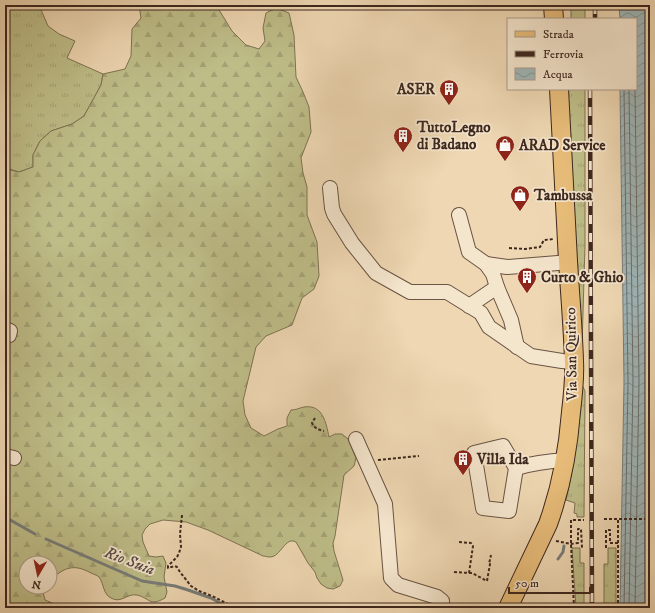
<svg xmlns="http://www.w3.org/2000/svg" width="655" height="613" viewBox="0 0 655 613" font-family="'IM FELL DW Pica',serif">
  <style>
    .grass { fill: url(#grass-tufts); stroke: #7e7253 }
    .forest { fill: url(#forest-firs); stroke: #7e7253 }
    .water { fill: url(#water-waves); stroke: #787d7a }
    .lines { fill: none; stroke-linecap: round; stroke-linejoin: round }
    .shore { stroke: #6e6e6b; stroke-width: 1 }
    .stream { stroke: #787d7a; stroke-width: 3 }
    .minor-casing { stroke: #695343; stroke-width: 16 }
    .major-casing { stroke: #3d271e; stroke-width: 20 }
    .path { stroke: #3d271e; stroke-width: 2; stroke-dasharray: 3 2; stroke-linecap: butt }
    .minor { stroke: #f4e5cd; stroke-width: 14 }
    .major { stroke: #e7bc79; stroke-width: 18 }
    .rail-casing { stroke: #3d271e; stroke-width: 4.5 }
    .rail { stroke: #f4e5cd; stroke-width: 3; stroke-dasharray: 9; stroke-linecap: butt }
    .labels { text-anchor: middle; stroke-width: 3.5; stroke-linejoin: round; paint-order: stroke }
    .poi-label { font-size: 15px; font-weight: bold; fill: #3d271e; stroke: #f4e5cd; text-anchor: start }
    .street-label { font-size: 15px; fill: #3d271e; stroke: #f4e5cd }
    .water-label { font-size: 16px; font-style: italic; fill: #564b44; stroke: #f4e5cd }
  </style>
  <defs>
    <pattern id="grass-tufts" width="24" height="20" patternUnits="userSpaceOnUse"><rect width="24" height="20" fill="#bebd88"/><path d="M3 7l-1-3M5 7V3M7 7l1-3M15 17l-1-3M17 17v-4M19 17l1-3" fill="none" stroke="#a4a275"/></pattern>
    <pattern id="forest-firs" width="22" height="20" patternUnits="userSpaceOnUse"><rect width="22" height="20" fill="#bebd88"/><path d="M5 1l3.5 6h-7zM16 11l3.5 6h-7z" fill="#a4a275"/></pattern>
    <pattern id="water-waves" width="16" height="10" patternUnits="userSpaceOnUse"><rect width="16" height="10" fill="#9fb6b8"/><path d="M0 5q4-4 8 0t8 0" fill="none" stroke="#839495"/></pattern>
  </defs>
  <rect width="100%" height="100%" fill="#eed7b2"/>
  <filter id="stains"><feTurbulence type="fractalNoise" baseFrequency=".005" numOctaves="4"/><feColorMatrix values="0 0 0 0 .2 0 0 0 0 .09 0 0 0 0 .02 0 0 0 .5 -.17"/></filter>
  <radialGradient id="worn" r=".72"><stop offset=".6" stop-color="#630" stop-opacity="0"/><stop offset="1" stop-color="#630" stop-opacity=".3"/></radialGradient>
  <g class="grass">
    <polygon points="5,5 39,5 48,26 59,34 75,41 67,58 103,74 101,85 84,116 72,124 51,131 40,141 33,155 33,167 19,172 6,168 5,167"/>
    <rect x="571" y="5" width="14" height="14"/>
    <polygon points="565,89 585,89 585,245 582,347"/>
    <polygon points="581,383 585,391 584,517 577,517 577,514 574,513 575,503 566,500 571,477"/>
    <polygon points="580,548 580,563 584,563 584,608 576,608 572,548"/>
    <polygon points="608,548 616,548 616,608 604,608 604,564 608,564"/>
  </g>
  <path class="forest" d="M139,5H216L232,31L246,45L259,49L265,41L263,28L266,13L276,8L289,13L294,35L296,77L303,92L309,107L311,132L301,158L303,173L307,187V215L317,242L319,276L314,289L302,298L292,325L266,336L256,347L243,401L245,415L251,428L264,436L278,429L287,426V418L291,410C296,410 299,408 304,407C323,404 326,423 329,437L335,434H342L348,439L356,458L354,466L344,475L335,536L333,543L334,551L343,580L340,586L333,589L327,588L321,584L317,578L315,572L308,563L296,542C285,536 281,557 270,557C267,557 265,556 263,556L208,530L186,522L163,520L150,524L145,529L142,535L143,542L149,556L156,557L163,556L166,563L164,577L167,592L165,598C149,607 150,598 137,595C127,593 121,604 111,598C103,594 104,584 99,577C97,575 93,574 91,573C73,563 64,568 50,580V563H26V587H42V588L45,600L52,603L67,608H5V167L6,169L19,172L33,167V155L40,141L51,131L72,124L84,116L101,85L103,74L125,69L131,56L132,29L141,18Z"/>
  <polygon class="water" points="619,5 650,5 650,608 620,608 624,382 620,89 636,89 636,19 620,19"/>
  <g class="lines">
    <g class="shore">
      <polyline points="624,608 628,382 624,89"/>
      <polyline points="629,608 633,382 629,89"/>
      <polyline points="635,608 639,382 635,89"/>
    </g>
    <g class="stream">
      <polyline points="5,517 35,534"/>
      <polyline points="46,539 142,581 175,586 188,590 211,598 229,608"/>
      <polyline points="558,559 563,552 564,546"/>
    </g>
    <defs>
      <g id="minor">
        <polyline points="330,188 332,208 334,214 352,243 376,273 410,292 447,292 481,313 489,327 531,356 562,361 574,362"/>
        <polyline points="459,215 469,252 486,264 493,274 497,287 511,320 517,347"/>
        <polyline points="486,264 507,267 558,263 568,261"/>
        <polyline points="469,306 497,287"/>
        <polyline points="5,329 10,331 9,335 5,335"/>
        <polyline points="356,439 385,504 391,578 398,585 437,597 442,601 442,608"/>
        <polygon points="503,446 516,468 509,511 483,508 474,453"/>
        <polyline points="5,456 14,458"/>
        <path d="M516,468C533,463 549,461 566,460"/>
      </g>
      <g id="major">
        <polyline points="553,5 554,19"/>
        <path d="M508,608L548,524C561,488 568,451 571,412C573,395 575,378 574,361C573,328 570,294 568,261C565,204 562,146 559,89"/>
      </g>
    </defs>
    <use href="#minor" class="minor-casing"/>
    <use href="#major" class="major-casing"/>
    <g class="path">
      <polyline points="509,248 525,249 540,247 544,240 554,239"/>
      <path d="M315,418L312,423C314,428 319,430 324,431"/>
      <polyline points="378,460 419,456"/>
      <polyline points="182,515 180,534 181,547 179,553 177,557 168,566 168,568 175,566 177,567 180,572 191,586 199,591 212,596 236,608"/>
      <polyline points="604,519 650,519"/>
      <polyline points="556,541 571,544 578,543 578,529 581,529 582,548"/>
      <polyline points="606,548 606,530 610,530 610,543 618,543"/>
      <polyline points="454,572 469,573 473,546 471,543 459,542"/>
      <polyline points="469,573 472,573 487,581 490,564 489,564 491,555"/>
      <polyline points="574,608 571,544 571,520 584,520"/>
      <polyline points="618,608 618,519"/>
    </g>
    <use href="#minor" class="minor"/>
    <use href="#major" class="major"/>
    <defs>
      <g id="rail">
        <polyline points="595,5 595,19"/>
        <polyline points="590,89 592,608"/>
      </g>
    </defs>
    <use href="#rail" class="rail-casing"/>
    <use href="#rail" class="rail"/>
  </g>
  <defs>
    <symbol id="building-pin" viewBox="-11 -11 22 30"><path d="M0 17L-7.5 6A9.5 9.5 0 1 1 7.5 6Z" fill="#8f2418" stroke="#f4e5cd"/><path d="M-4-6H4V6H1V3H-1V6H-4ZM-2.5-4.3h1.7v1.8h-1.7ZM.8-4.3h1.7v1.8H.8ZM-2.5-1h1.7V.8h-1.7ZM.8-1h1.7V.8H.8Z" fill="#fff"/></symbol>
    <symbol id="shop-pin" viewBox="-11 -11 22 30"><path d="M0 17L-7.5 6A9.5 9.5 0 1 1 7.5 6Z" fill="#8f2418" stroke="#f4e5cd"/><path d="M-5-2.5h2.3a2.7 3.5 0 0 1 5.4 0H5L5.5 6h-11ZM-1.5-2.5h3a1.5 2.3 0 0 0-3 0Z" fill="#fff"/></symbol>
  </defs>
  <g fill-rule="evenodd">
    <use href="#building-pin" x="438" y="78" width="22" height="30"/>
    <use href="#building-pin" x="392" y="125" width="22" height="30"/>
    <use href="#shop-pin" x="494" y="134" width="22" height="30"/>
    <use href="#shop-pin" x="509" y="184" width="22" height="30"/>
    <use href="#building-pin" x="516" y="266" width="22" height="30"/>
    <use href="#building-pin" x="452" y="448" width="22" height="30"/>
  </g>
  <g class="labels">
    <g class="poi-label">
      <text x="435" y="94" text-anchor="end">ASER</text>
      <text x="417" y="132">TuttoLegno<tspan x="417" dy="17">di Badano</tspan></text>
      <text x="519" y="150">ARAD Service</text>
      <text x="534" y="200">Tambussa</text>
      <text x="541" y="282">Curto &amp; Ghio</text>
      <text x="477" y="464">Villa Ida</text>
    </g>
    <g class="street-label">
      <text transform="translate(571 354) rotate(-91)" y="5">Via San Quirico</text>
    </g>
    <g class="water-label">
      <text transform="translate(130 560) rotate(21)" y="6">Rio Suia</text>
    </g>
  </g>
  <rect width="655" height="613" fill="none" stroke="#eed7b2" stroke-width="20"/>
  <rect x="6" y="6" width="643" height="601" fill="none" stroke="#3d271e" stroke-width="2"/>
  <rect x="10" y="10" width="635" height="593" fill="none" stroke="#3d271e"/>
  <rect x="507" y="18" width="130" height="72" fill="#f4e5cd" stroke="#ab9987"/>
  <rect x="515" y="31" width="20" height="6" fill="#e7bc79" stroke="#ab9987"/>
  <text x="543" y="38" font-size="12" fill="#3d271e">Strada</text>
  <rect x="515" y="51" width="20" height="6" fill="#3d271e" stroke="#ab9987"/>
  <text x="543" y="58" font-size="12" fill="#3d271e">Ferrovia</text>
  <rect x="515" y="68" width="20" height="12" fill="url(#water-waves)" stroke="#ab9987"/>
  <text x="543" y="78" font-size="12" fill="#3d271e">Acqua</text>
  <g transform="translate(38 575) rotate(189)"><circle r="19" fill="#f4e5cd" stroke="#ab9987"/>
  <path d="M0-3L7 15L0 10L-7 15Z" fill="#8f2418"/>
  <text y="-6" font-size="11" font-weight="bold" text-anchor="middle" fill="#3d271e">N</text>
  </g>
  <path d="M509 587v6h81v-6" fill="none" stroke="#3d271e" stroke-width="2"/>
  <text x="515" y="587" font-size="12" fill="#3d271e" stroke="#f4e5cd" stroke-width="3" paint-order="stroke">50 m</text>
  <rect width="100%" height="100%" filter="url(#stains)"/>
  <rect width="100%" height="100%" fill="url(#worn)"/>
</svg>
